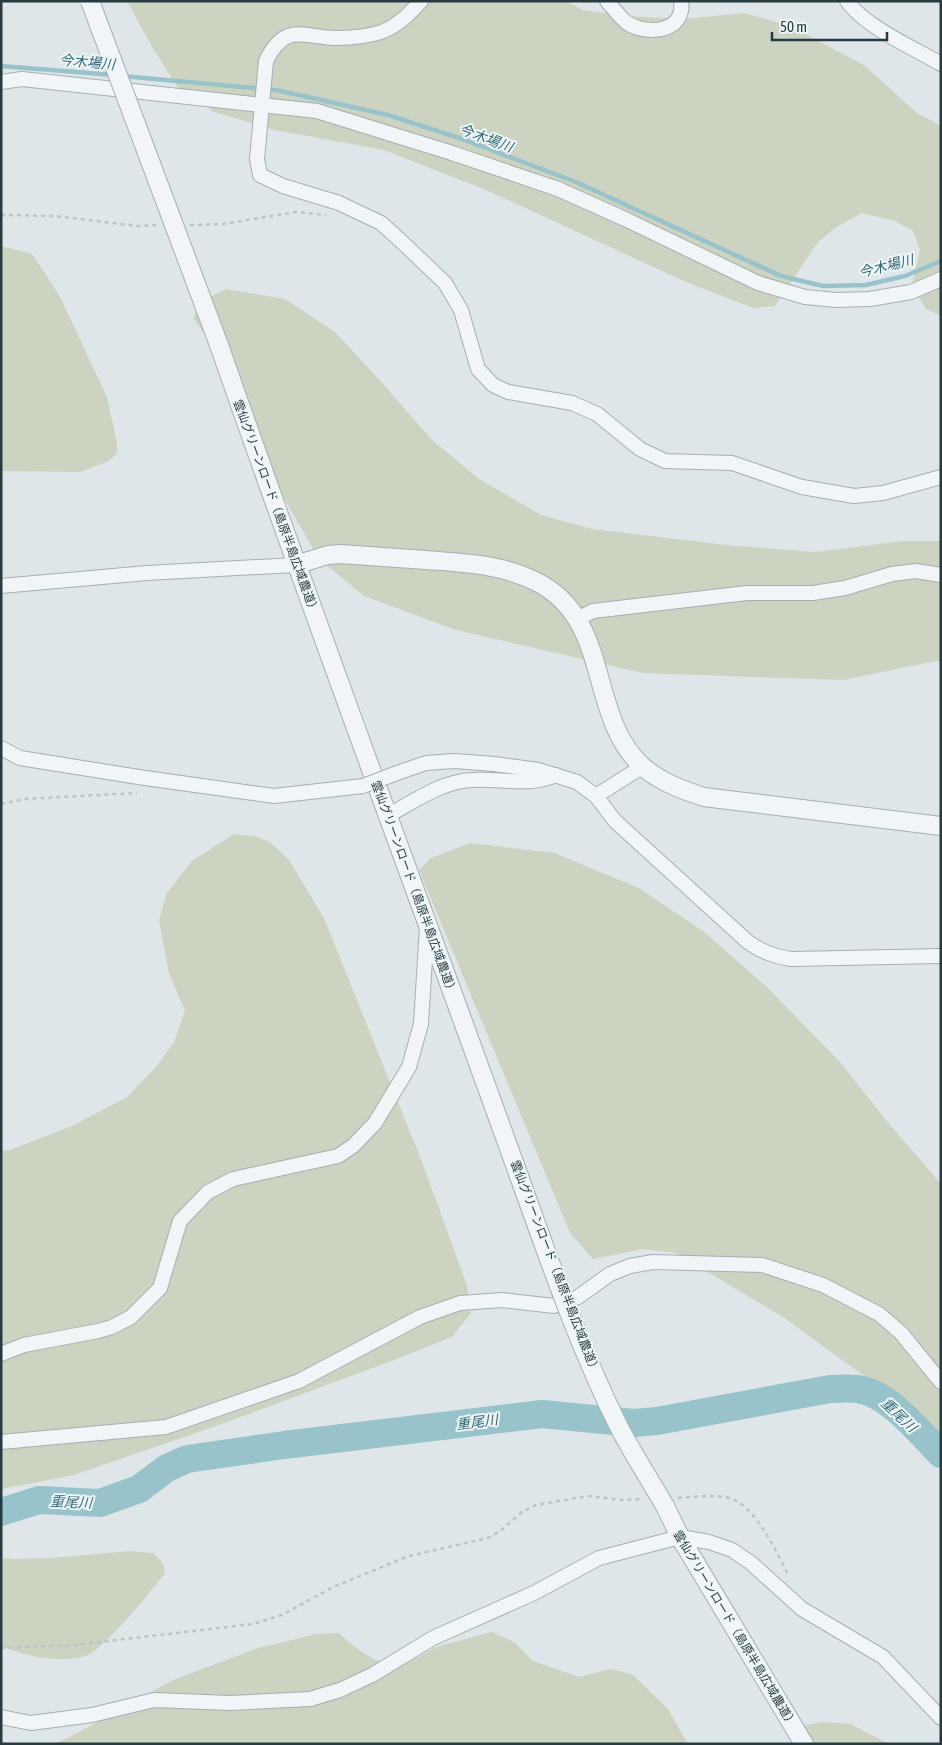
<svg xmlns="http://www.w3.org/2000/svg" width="942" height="1745" viewBox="0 0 942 1745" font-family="'Asap Condensed','Noto Sans JP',sans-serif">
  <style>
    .green { fill: #ccd3c0 }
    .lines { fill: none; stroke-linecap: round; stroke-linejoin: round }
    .stream { stroke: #99c3ca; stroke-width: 4.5 }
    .river { stroke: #99c3ca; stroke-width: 28 }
    .minor-casing { stroke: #a4afb3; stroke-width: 16 }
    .tertiary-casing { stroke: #a4afb3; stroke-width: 20 }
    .path { stroke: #bdc4c7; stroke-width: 2.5; stroke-dasharray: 4 4; stroke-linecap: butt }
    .minor { stroke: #f2f5f7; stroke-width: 14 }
    .tertiary { stroke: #f2f5f7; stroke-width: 18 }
    .minor-bridge-casing { stroke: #a4afb3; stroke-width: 16; stroke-linecap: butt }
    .tertiary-bridge-casing { stroke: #a4afb3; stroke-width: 20; stroke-linecap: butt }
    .minor-bridge { stroke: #f2f5f7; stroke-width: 14 }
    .tertiary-bridge { stroke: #f2f5f7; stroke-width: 18 }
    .labels { text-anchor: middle; stroke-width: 4; stroke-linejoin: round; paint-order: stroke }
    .street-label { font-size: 12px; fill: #273a40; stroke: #eef5f6 }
    .water-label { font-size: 14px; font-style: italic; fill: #306876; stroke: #eef5f6 }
  </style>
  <rect width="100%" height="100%" fill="#dfe6e9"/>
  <g class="green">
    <polygon points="127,1 567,1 582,10 625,16 682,19 745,13 792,27 864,65 917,113 941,126 941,316 926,309 912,286 920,250 913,231 895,221 862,213 838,226 818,242 775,306 753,308 686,282 486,190 384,150 274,130 214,112 178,88 151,45"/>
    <polygon points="1,246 32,254 59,295 107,397 117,443 117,453 109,461 80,472 1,471"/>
    <polygon points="226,289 285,299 336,333 383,384 432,440 479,479 541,515 592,529 736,546 816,552 903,541 941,541 941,660 843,680 643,673 456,630 364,596 319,559 243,427 210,342 193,318 201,301"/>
    <polygon points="234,834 258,837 271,843 289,860 324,918 424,1167 467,1286 471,1313 452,1337 394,1360 219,1425 74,1475 1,1489 1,1151 10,1150 72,1126 127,1097 156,1067 174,1042 185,1011 169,973 159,920 167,893 192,861"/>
    <polygon points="470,843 554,853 639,888 703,931 768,988 840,1062 885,1119 941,1184 941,1440 889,1394 783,1317 676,1253 643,1249 593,1259 570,1233 419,870 431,858"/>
    <path d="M130,1551L153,1553L163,1563L165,1573C153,1589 104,1649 88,1655C63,1665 25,1656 1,1646V1558L14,1559L51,1558Z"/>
    <polygon points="492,1632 514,1642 533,1661 579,1677 610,1669 632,1674 668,1709 688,1744 54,1744 70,1737 173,1680 258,1648 316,1634 338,1633 359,1650 375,1660 390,1663 408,1663 436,1647"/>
    <polygon points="823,1722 850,1724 889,1744 802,1744 803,1726"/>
  </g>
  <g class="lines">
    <g class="stream">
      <polyline points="1,66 114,75"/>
      <polyline points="122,76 276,90 388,115 462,139 576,182 781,276 823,286 866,285 905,276 941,261"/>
    </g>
    <path class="river" d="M1,1512L39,1500L100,1503L139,1489L167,1468L187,1459L284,1445L542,1414L634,1423L657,1421L830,1389C839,1389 848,1388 857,1389C889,1393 919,1432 941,1454"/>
    <defs>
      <g id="minor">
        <path d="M421,1C410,13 398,26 381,32C366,37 351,38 335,38C302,37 285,22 266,61L257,159L260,175L283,186L339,203L381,223L402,242L445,283L461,310L478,369L493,385L508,392L572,403L597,414L640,449L665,461L732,463L802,487L854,496L883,493L941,477"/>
        <path d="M607,1C613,8 619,16 626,22C645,36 686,33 681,1"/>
        <path d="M847,1C865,27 914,48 941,64"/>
        <polyline points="1,82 22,79 317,111 452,153 558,189 625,219 758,283 805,297 836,300 870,299 911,292 941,279"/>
        <polyline points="1,586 147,573 295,565"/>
        <polyline points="577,619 593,611 747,593 813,593 845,588 892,574 916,571 941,575"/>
        <polyline points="1,748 20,758 145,778 274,796 363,786"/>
        <path d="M397,773L426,763L454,761L494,764L538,770L577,782L596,796L615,821L748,942C762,952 774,956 791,959L941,956"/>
        <polyline points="596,796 643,766"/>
        <path d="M387,816C413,802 442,781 472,780C500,778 529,787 556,775"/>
        <polyline points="1,1354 24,1345 98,1331 112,1327 131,1317 160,1288 180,1221 208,1192 233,1179 338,1156 353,1146 375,1123 409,1067 421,1024 427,927"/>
        <polyline points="1,1442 166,1427 299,1381 420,1317 460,1303 502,1300 554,1306 578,1297 610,1274 630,1266 653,1262 762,1265 823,1285 879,1314 901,1333 941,1382"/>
        <polyline points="1,1717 31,1723 92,1715 154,1700 230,1703 310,1699 340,1690 372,1675 433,1638 534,1593 599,1558 680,1537 709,1542 732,1550 751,1563 802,1609 883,1657 941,1718"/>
      </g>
      <g id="tertiary">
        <path d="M219,345C316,624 420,901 520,1179"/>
        <path d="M295,565L328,555L340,554C368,556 397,558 426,560C464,563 502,564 537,582C613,621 586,715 643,767C661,782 682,790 704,797L941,826"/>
        <polyline points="665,1506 680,1537 804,1744"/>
      </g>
    </defs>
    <use href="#minor" class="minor-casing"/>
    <use href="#tertiary" class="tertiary-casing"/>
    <g class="path">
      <polyline points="1,215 55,216 138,226 157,225"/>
      <polyline points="190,225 223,224 296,212 326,215"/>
      <polyline points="1,804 24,799 137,793"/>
      <path d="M678,1498C695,1497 713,1494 729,1498C756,1505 777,1554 789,1576"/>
      <polyline points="1,1648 74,1645 253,1624 282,1615 333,1587 409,1556 488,1538 500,1531 522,1512 536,1505 588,1496 623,1500 643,1499"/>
    </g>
    <use href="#minor" class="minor"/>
    <use href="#tertiary" class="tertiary"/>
    <defs>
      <polyline id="minor-bridge" points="363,786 397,773"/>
      <g id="tertiary-bridge">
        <polyline points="90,1 219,345"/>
        <path d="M520,1179C550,1262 579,1347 619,1427C633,1454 650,1480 665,1506"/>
      </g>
    </defs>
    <use href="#minor-bridge" class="minor-bridge-casing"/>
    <use href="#tertiary-bridge" class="tertiary-bridge-casing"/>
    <use href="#minor-bridge" class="minor-bridge"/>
    <use href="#tertiary-bridge" class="tertiary-bridge"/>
  </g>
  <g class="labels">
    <g class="street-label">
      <text transform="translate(276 507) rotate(70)" y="4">雲仙グリーンロード（島原半島広域農道）</text>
      <text transform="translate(414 888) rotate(70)" y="4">雲仙グリーンロード（島原半島広域農道）</text>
      <text transform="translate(555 1267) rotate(69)" y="4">雲仙グリーンロード（島原半島広域農道）</text>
      <text transform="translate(735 1629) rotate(59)" y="4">雲仙グリーンロード（島原半島広域農道）</text>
    </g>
    <g class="water-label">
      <text transform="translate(87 62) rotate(5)" y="5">今木場川</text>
      <text transform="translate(486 138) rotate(20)" y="5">今木場川</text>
      <text transform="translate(886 266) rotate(-14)" y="5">今木場川</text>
      <text transform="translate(899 1415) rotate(43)" y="5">重尾川</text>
      <text transform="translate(477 1422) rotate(-7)" y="5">重尾川</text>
      <text transform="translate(71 1502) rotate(3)" y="5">重尾川</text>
    </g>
  </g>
  <rect width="942" height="1745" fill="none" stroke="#273a40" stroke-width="5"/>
  <path d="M772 32v8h115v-8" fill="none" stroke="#273a40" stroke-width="2.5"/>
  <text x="780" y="32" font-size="15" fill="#273a40" stroke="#eef5f6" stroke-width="4" paint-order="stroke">50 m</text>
</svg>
